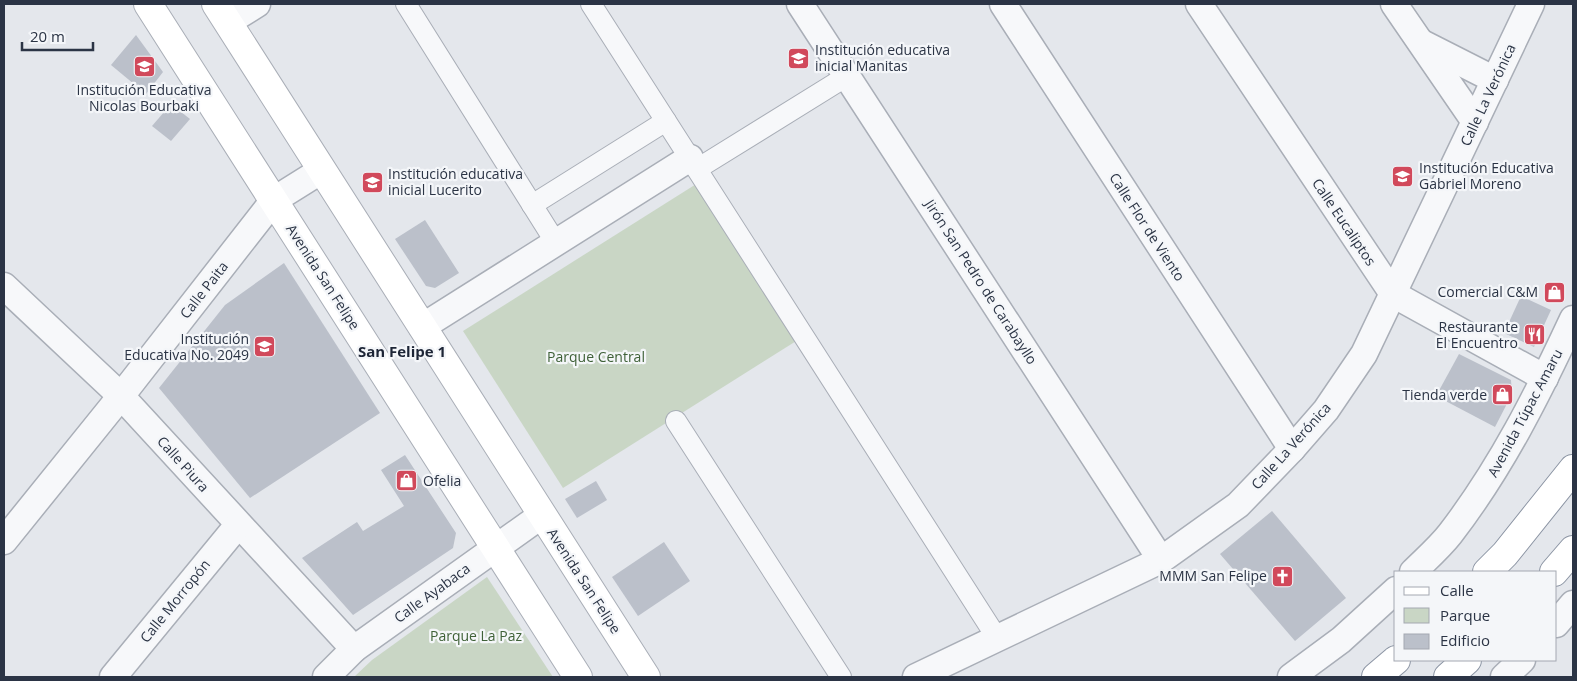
<svg xmlns="http://www.w3.org/2000/svg" width="1577" height="681" viewBox="0 0 1577 681" font-family="'Open Sans',sans-serif">
  <style>
    .green { fill: #c9d6c5 }
    .building { fill: #bbc0ca }
    .lines { fill: none; stroke-linecap: round; stroke-linejoin: round }
    .pedestrian-casing { stroke: #a9aeb7; stroke-width: 22 }
    .minor-casing { stroke: #a9aeb7; stroke-width: 29 }
    .secondary-casing { stroke: #a9aeb7; stroke-width: 30 }
    .trunk-casing { stroke: #8b94a3; stroke-width: 30 }
    .pedestrian { stroke: #f7f8fa; stroke-width: 20 }
    .minor { stroke: #f7f8fa; stroke-width: 26 }
    .secondary { stroke: #fff; stroke-width: 28 }
    .trunk { stroke: #fff; stroke-width: 28 }
    .labels { text-anchor: middle; stroke-width: 4.5; stroke-linejoin: round; paint-order: stroke }
    .poi-label { font-size: 14px; fill: #2b3445; stroke: #f4f6f9; text-anchor: end }
    .street-label { font-size: 14px; fill: #2b3445; stroke: #f4f6f9 }
    .park-label { font-size: 14px; fill: #3f6138; stroke: #f4f6f9 }
    .neighbourhood-label { font-size: 15px; font-weight: bold; fill: #1d2536; stroke: #f4f6f9 }
  </style>
  <rect width="100%" height="100%" fill="#e4e7ec"/>
  <g class="green">
    <polygon points="701,181 801,338 563,488 463,331"/>
    <polygon points="487,577 553,677 354,677 372,660"/>
  </g>
  <g class="building">
    <polygon points="136,35 163,72 146,94 111,65"/>
    <polygon points="171,104 190,119 171,141 152,126"/>
    <polygon points="425,220 459,273 435,288 426,286 395,239"/>
    <polygon points="284,263 380,413 250,498 159,388 225,305"/>
    <polygon points="1521,296 1551,310 1534,347 1504,333"/>
    <polygon points="1459,354 1511,380 1512,394 1495,427 1436,396"/>
    <polygon points="405,455 456,533 453,548 353,615 302,558 357,522 363,531 404,506 381,470"/>
    <polygon points="596,481 607,500 577,518 565,499"/>
    <polygon points="1272,511 1346,598 1295,641 1220,554"/>
    <polygon points="664,542 690,581 638,616 612,577"/>
  </g>
  <g class="lines">
    <defs>
      <g id="pedestrian">
        <polyline points="406,4 556,243"/>
        <polyline points="591,4 997,638"/>
        <polyline points="697,169 847,76"/>
        <polyline points="532,205 666,121"/>
        <polyline points="676,421 841,677"/>
      </g>
      <g id="minor">
        <polyline points="800,4 1161,560"/>
        <polyline points="1003,4 1292,449"/>
        <polyline points="1199,4 1393,294 1545,378"/>
        <polyline points="1394,4 1475,122"/>
        <polyline points="228,22 257,4"/>
        <polyline points="1422,43 1495,80"/>
        <polyline points="4,286 121,396 354,649"/>
        <polyline points="422,327 690,158"/>
        <polyline points="4,541 121,396 274,200 322,170"/>
        <path d="M1413,572C1425,560 1439,548 1450,534C1501,468 1538,394 1573,319"/>
        <polyline points="1556,624 1573,604"/>
        <polyline points="113,677 238,525"/>
        <polyline points="326,677 354,649 542,515"/>
        <polyline points="916,677 1161,560 1238,505 1292,449 1326,410 1364,354 1531,4"/>
        <polyline points="1291,677 1341,640 1396,590"/>
        <polyline points="1504,677 1522,660"/>
      </g>
      <g id="secondary">
        <polyline points="148,4 578,677"/>
        <polyline points="216,4 646,677"/>
      </g>
      <g id="trunk">
        <polyline points="1487,572 1505,554 1573,469"/>
        <polyline points="1554,572 1573,550"/>
        <polyline points="1376,677 1396,660"/>
        <polyline points="1448,677 1467,660"/>
      </g>
    </defs>
    <use href="#pedestrian" class="pedestrian-casing"/>
    <use href="#minor" class="minor-casing"/>
    <use href="#secondary" class="secondary-casing"/>
    <use href="#trunk" class="trunk-casing"/>
    <use href="#pedestrian" class="pedestrian"/>
    <use href="#minor" class="minor"/>
    <use href="#secondary" class="secondary"/>
    <use href="#trunk" class="trunk"/>
  </g>
  <defs>
    <symbol id="school-square" viewBox="-11 -11 22 22"><rect x="-9" y="-9" width="18" height="18" rx="4" fill="#d1495b" stroke="#f4f6f9"/><path d="M0-5L7-2L0 1L-7-2ZM-4 1L0 2.5L4 1V4Q0 6-4 4Z" fill="#fff"/></symbol>
    <symbol id="shop-square" viewBox="-11 -11 22 22"><rect x="-9" y="-9" width="18" height="18" rx="4" fill="#d1495b" stroke="#f4f6f9"/><path d="M-5-2.5h2.3a2.7 3.5 0 0 1 5.4 0H5L5.5 6h-11ZM-1.5-2.5h3a1.5 2.3 0 0 0-3 0Z" fill="#fff"/></symbol>
    <symbol id="restaurant-square" viewBox="-11 -11 22 22"><rect x="-9" y="-9" width="18" height="18" rx="4" fill="#d1495b" stroke="#f4f6f9"/><path d="M-5-6h1v4h1v-4h1v4h1v-4h1v5L-1.5 .5V6h-2V.5L-5-1ZM5-6V6H3V1.5H1.5Q1.5-4 5-6Z" fill="#fff"/></symbol>
    <symbol id="church-square" viewBox="-11 -11 22 22"><rect x="-9" y="-9" width="18" height="18" rx="4" fill="#d1495b" stroke="#f4f6f9"/><path d="M-1.2-6h2.4v3.5h3.3v2.4h-3.3V6h-2.4V-.1h-3.3v-2.4h3.3Z" fill="#fff"/></symbol>
  </defs>
  <g fill-rule="evenodd">
    <use href="#school-square" x="786" y="46" width="25" height="25"/>
    <use href="#school-square" x="132" y="54" width="25" height="25"/>
    <use href="#school-square" x="1390" y="164" width="25" height="25"/>
    <use href="#school-square" x="360" y="170" width="25" height="25"/>
    <use href="#shop-square" x="1542" y="280" width="25" height="25"/>
    <use href="#restaurant-square" x="1522" y="322" width="25" height="25"/>
    <use href="#school-square" x="252" y="334" width="25" height="25"/>
    <use href="#shop-square" x="1490" y="382" width="25" height="25"/>
    <use href="#shop-square" x="394" y="468" width="25" height="25"/>
    <use href="#church-square" x="1270" y="564" width="25" height="25"/>
  </g>
  <g class="labels">
    <g class="poi-label">
      <text x="815" y="55" text-anchor="start">Institución educativa<tspan x="815" dy="16">inicial Manitas</tspan></text>
      <text x="144" y="95" text-anchor="middle">Institución Educativa<tspan x="144" dy="16">Nicolas Bourbaki</tspan></text>
      <text x="1419" y="173" text-anchor="start">Institución Educativa<tspan x="1419" dy="16">Gabriel Moreno</tspan></text>
      <text x="388" y="179" text-anchor="start">Institución educativa<tspan x="388" dy="16">inicial Lucerito</tspan></text>
      <text x="1538" y="297">Comercial C&amp;M</text>
      <text x="1518" y="332">Restaurante<tspan x="1518" dy="16">El Encuentro</tspan></text>
      <text x="249" y="344">Institución<tspan x="249" dy="16">Educativa No. 2049</tspan></text>
      <text x="1487" y="400">Tienda verde</text>
      <text x="423" y="486" text-anchor="start">Ofelia</text>
      <text x="1267" y="581">MMM San Felipe</text>
    </g>
    <g class="street-label">
      <text transform="translate(1488 95) rotate(-65)" y="5">Calle La Verónica</text>
      <text transform="translate(1344 222) rotate(56)" y="5">Calle Eucaliptos</text>
      <text transform="translate(1147 227) rotate(57)" y="5">Calle Flor de Viento</text>
      <text transform="translate(323 277) rotate(57)" y="5">Avenida San Felipe</text>
      <text transform="translate(981 282) rotate(57)" y="5">Jirón San Pedro de Carabayllo</text>
      <text transform="translate(204 290) rotate(-52)" y="5">Calle Paita</text>
      <text transform="translate(1525 413) rotate(-62)" y="5">Avenida Túpac Amaru</text>
      <text transform="translate(1291 446) rotate(-48)" y="5">Calle La Verónica</text>
      <text transform="translate(183 464) rotate(48)" y="5">Calle Piura</text>
      <text transform="translate(584 581) rotate(57)" y="5">Avenida San Felipe</text>
      <text transform="translate(432 593) rotate(-36)" y="5">Calle Ayabaca</text>
      <text transform="translate(175 601) rotate(-51)" y="5">Calle Morropón</text>
    </g>
    <g class="park-label">
      <text x="596" y="362">Parque Central</text>
      <text x="476" y="641">Parque La Paz</text>
    </g>
    <g class="neighbourhood-label">
      <text x="402" y="357">San Felipe 1</text>
    </g>
  </g>
  <rect width="1577" height="681" fill="none" stroke="#2b3445" stroke-width="10"/>
  <rect x="1394" y="571" width="162" height="90" fill="#f4f6f9" stroke="#a4a8b1"/>
  <rect x="1404" y="587" width="25" height="8" fill="#ffffff" stroke="#a4a8b1"/>
  <text x="1440" y="596" font-size="15" fill="#2b3445">Calle</text>
  <rect x="1404" y="608" width="25" height="15" fill="#c9d6c5" stroke="#a4a8b1"/>
  <text x="1440" y="621" font-size="15" fill="#2b3445">Parque</text>
  <rect x="1404" y="634" width="25" height="15" fill="#bbc0ca" stroke="#a4a8b1"/>
  <text x="1440" y="646" font-size="15" fill="#2b3445">Edificio</text>
  <path d="M22 42v8h71v-8" fill="none" stroke="#2b3445" stroke-width="2.5"/>
  <text x="30" y="42" font-size="15" fill="#2b3445" stroke="#f4f6f9" stroke-width="4" paint-order="stroke">20 m</text>
</svg>
